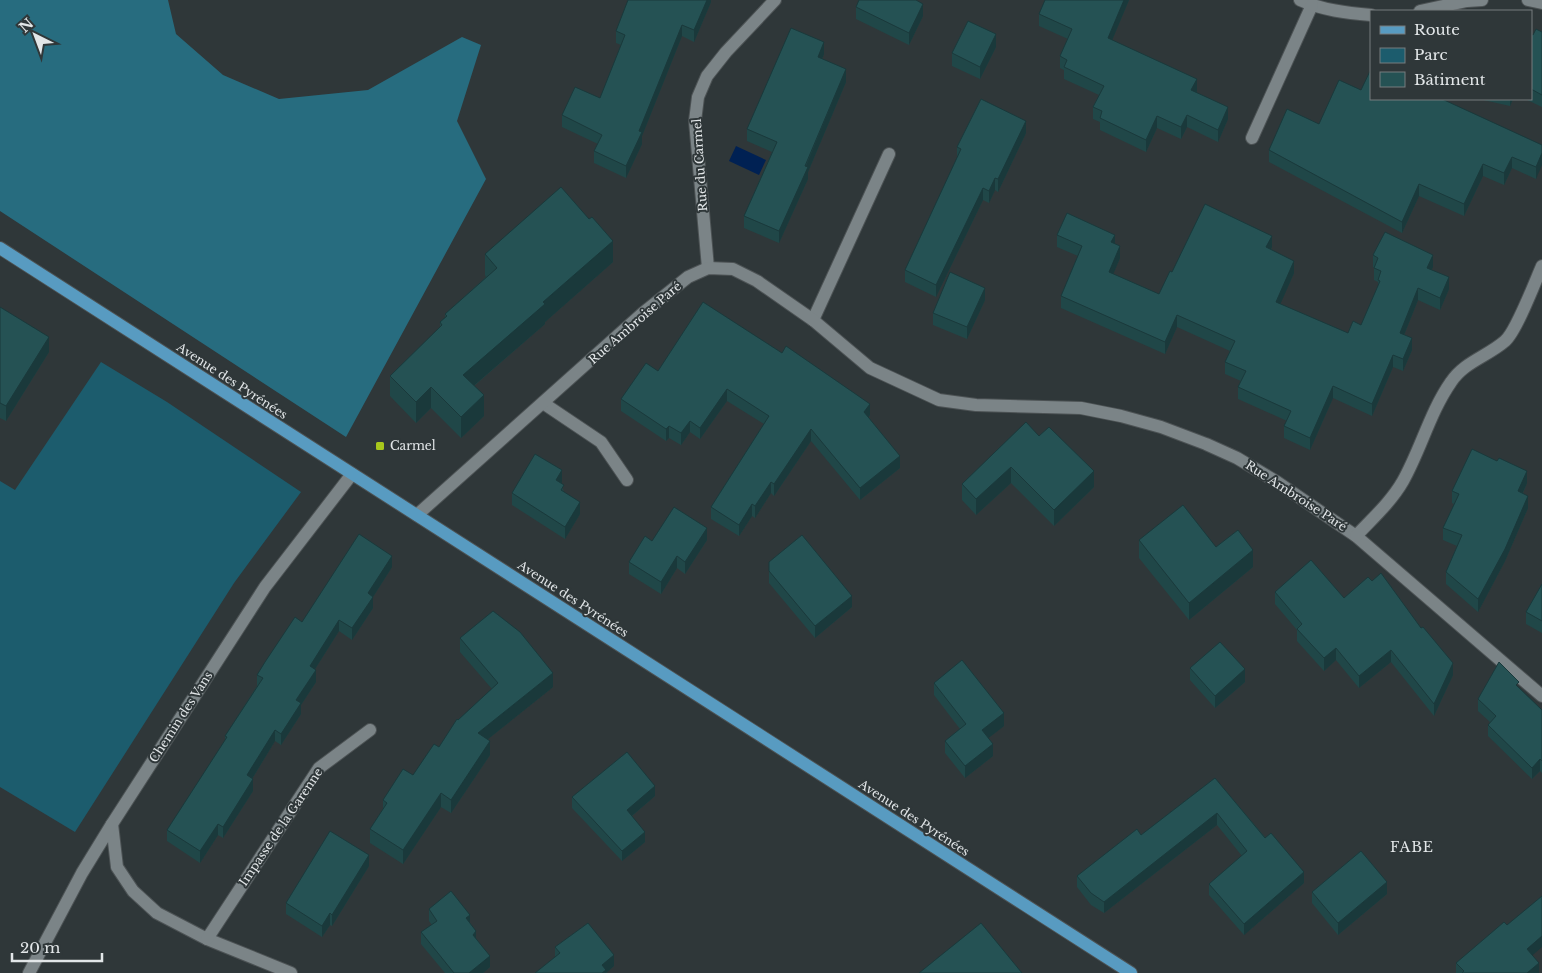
<svg xmlns="http://www.w3.org/2000/svg" width="1542" height="973" viewBox="0 0 1542 973" font-family="'Libre Baskerville',serif">
  <style>
    .green { fill: #1c5c6d }
    .forest { fill: #276c7f }
    .water { fill: #002153 }
    .lines { fill: none; stroke-linecap: round; stroke-linejoin: round }
    .minor-casing { stroke: #4c5254; stroke-width: 14 }
    .major-casing { stroke: #4c5254; stroke-width: 14 }
    .minor { stroke: #7b8487; stroke-width: 12 }
    .major { stroke: #589bc1; stroke-width: 12 }
    .wall { fill: #204748 }
    .shaded-wall { fill: #1a393b }
    .building { fill: #255254; stroke: #1a393b }
    .poi-dot { fill: #a8c71c; stroke: #2f3739; stroke-width: 2 }
    .labels { text-anchor: middle; stroke-width: 4; stroke-linejoin: round; paint-order: stroke }
    .street-label { font-size: 12px; fill: #e2e6e8; stroke: #2f3739 }
    .poi-label { font-size: 12px; fill: #e2e6e8; stroke: #2f3739; text-anchor: start }
    .neighbourhood-label { font-size: 14px; letter-spacing: 1px; fill: #e2e6e8; stroke: #2f3739 }
  </style>
  <rect width="100%" height="100%" fill="#2f3739"/>
  <polygon class="green" points="101,362 167,402 301,492 234,583 75,832 0,787 0,481 15,490"/>
  <polygon class="forest" points="0,0 168,0 176,34 223,75 279,99 368,90 462,37 481,45 457,121 486,179 346,437 0,211"/>
  <polygon class="water" points="736,146 766,160 759,175 729,161"/>
  <g class="lines">
    <defs>
      <g id="minor">
        <path d="M1300,0C1322,10 1347,13 1371,15"/>
        <polyline points="1528,0 1542,3"/>
        <polyline points="1420,11 1467,1 1482,0"/>
        <polyline points="1252,138 1312,5"/>
        <polyline points="708,268 695,121 698,97 707,76 726,52 775,0"/>
        <polyline points="813,320 889,154"/>
        <polyline points="543,403 601,442 627,480"/>
        <polyline points="417,515 643,313 688,277 708,268 733,269 757,281 813,320 870,368 939,400 976,405 1081,408 1121,416 1161,427 1206,444 1237,458 1277,482 1356,536 1542,696"/>
        <path d="M1356,536C1372,519 1391,502 1403,481C1421,449 1430,412 1451,382C1464,362 1488,356 1505,341C1516,332 1535,282 1542,266"/>
        <polyline points="112,824 117,867 133,891 157,913 207,939 291,973"/>
        <polyline points="207,939 319,768 370,730"/>
        <polyline points="29,973 82,873 112,824 265,587 352,474"/>
      </g>
      <polyline id="major" points="0,248 1131,973"/>
    </defs>
    <use href="#minor" class="minor-casing"/>
    <use href="#major" class="major-casing"/>
    <use href="#minor" class="minor"/>
    <use href="#major" class="major"/>
  </g>
  <g class="wall">
    <polygon points="711,0 711,2 694,42 682,36 642,136 642,144 626,178 594,163 594,151 598,144 562,127 562,115 600,98 621,45 616,43 616,31"/>
    <polygon points="1045,0 1129,0 1112,40 1197,91 1196,92 1228,119 1218,142 1187,127 1181,139 1157,128 1146,152 1100,130 1100,122 1093,119 1093,107 1099,95 1064,79 1064,70 1060,68 1060,56 1068,39 1039,26 1039,14"/>
    <polygon points="856,7 923,16 909,45 856,19"/>
    <polygon points="1542,32 1542,107 1525,99 1531,99 1531,34 1533,35"/>
    <polygon points="996,47 980,79 952,66 952,53"/>
    <polygon points="824,54 822,59 846,82 808,172 808,179 779,243 744,228 744,216 772,152 747,141 747,129"/>
    <polygon points="1361,90 1542,145 1536,179 1512,168 1504,185 1483,176 1464,216 1419,196 1402,233 1269,162 1269,150 1319,124"/>
    <polygon points="1479,99 1513,99 1510,106"/>
    <polygon points="1026,133 998,192 995,190 989,203 983,200 936,297 905,282 905,270 957,158 957,147"/>
    <polygon points="1057,235 1115,244 1120,258 1113,274 1159,294 1172,272 1272,247 1271,249 1294,273 1280,304 1348,333 1361,325 1378,287 1378,282 1374,280 1374,268 1373,267 1373,255 1433,267 1431,269 1449,289 1440,310 1418,300 1404,335 1412,350 1403,371 1393,367 1372,416 1333,398 1310,450 1284,438 1284,426 1287,421 1238,399 1238,387 1241,381 1225,374 1225,362 1230,351 1177,327 1165,354 1061,308 1061,296 1078,256 1057,247"/>
    <polygon points="485,254 613,262 545,322 545,324 474,386 484,416 461,438 431,408 416,423 390,396 390,376 440,327 440,322 445,318 445,314 486,277 485,275"/>
    <polygon points="985,300 967,339 933,325 933,313"/>
    <polygon points="0,307 49,352 6,421 0,418"/>
    <polygon points="658,371 870,415 868,417 900,468 860,500 811,441 774,496 771,493 755,518 752,516 739,536 711,519 711,507 764,424 727,401 700,439 690,432 681,445 669,438 666,441 621,411 621,399"/>
    <polygon points="1039,436 1094,487 1054,526 1011,483 976,515 962,500 962,484"/>
    <polygon points="562,482 561,483 564,492 580,514 565,539 512,505 512,493"/>
    <polygon points="1527,483 1523,493 1528,508 1505,561 1478,612 1446,584 1446,572 1457,546 1443,540 1443,528 1454,504 1452,503 1452,491"/>
    <polygon points="707,540 685,574 677,568 661,594 629,574 629,562 652,541"/>
    <polygon points="1139,540 1216,547 1253,567 1189,620 1139,558"/>
    <polygon points="769,562 852,607 815,638 769,583"/>
    <polygon points="392,567 373,597 373,608 352,640 339,631 315,669 316,682 301,705 301,714 281,745 275,741 252,779 253,791 223,838 218,835 200,863 167,841 167,830 225,741 225,736 257,686 257,675 302,622"/>
    <polygon points="1542,584 1542,633 1526,624 1526,612"/>
    <polygon points="1275,592 1344,598 1453,675 1434,716 1391,662 1359,688 1336,660 1324,671 1297,641 1297,630 1275,604"/>
    <polygon points="460,638 553,687 488,739 490,755 451,813 441,807 403,864 370,843 370,829 383,809 383,800 413,775 439,747 458,720 492,689 460,652"/>
    <polygon points="1190,668 1245,682 1215,708 1190,680"/>
    <polygon points="934,683 1004,726 988,738 993,756 965,778 945,753 945,741 960,729 934,695"/>
    <polygon points="1519,688 1542,710 1542,773 1540,771 1532,779 1488,736 1488,725 1490,722 1478,711 1478,699"/>
    <polygon points="1215,778 1304,883 1244,935 1209,895 1209,884 1242,856 1217,825 1104,913 1091,905 1077,887 1077,876 1141,835"/>
    <polygon points="655,796 632,816 645,842 622,861 572,808 572,797"/>
    <polygon points="369,866 332,926 330,925 322,937 286,914 286,903"/>
    <polygon points="1312,892 1387,894 1338,935 1312,903"/>
    <polygon points="429,909 470,924 476,939 490,967 483,973 445,973 421,944 421,932 432,925 429,921"/>
    <polygon points="1507,925 1532,955 1539,973 1456,973 1456,963"/>
    <polygon points="555,947 614,966 606,973 555,957"/>
  </g>
  <g class="shaded-wall">
    <polygon points="707,0 711,0 711,2 694,42 694,30"/>
    <polygon points="1124,0 1129,0 1108,50 1108,38"/>
    <polygon points="923,4 923,16 909,45 909,33"/>
    <polygon points="682,25 682,36 642,136 642,144 626,178 626,166 639,131"/>
    <polygon points="996,34 996,47 980,79 980,67"/>
    <polygon points="824,42 824,54 818,69 818,57"/>
    <polygon points="846,69 846,82 808,172 808,179 779,243 779,231"/>
    <polygon points="1197,79 1197,91 1191,102 1191,90"/>
    <polygon points="1510,99 1513,99 1510,106"/>
    <polygon points="1228,107 1228,119 1218,142 1218,130"/>
    <polygon points="1187,115 1187,127 1181,139 1181,127"/>
    <polygon points="1157,116 1157,128 1146,152 1146,140"/>
    <polygon points="1026,121 1026,133 998,192 998,179"/>
    <polygon points="1542,153 1542,165 1536,179 1536,167"/>
    <polygon points="1512,157 1512,168 1504,185 1504,173"/>
    <polygon points="1483,164 1483,176 1464,216 1464,204"/>
    <polygon points="995,178 995,190 989,203 989,191"/>
    <polygon points="1419,184 1419,196 1402,233 1402,222"/>
    <polygon points="983,188 983,200 936,297 936,285"/>
    <polygon points="1115,235 1115,246 1111,242"/>
    <polygon points="1272,236 1272,247 1266,259 1266,247"/>
    <polygon points="613,241 613,262 545,322 545,324 463,395 463,375 543,302"/>
    <polygon points="1120,246 1120,258 1109,284 1109,272"/>
    <polygon points="1433,255 1433,267 1427,279 1427,268"/>
    <polygon points="1294,261 1294,273 1276,314 1276,302"/>
    <polygon points="1449,277 1449,289 1440,310 1440,298"/>
    <polygon points="985,288 985,300 967,339 967,327"/>
    <polygon points="1418,288 1418,300 1400,345 1400,333"/>
    <polygon points="1177,315 1177,327 1165,354 1165,342"/>
    <polygon points="49,337 49,352 6,421 6,406"/>
    <polygon points="1412,338 1412,350 1403,371 1403,359"/>
    <polygon points="1393,355 1393,367 1372,416 1372,404"/>
    <polygon points="1333,386 1333,398 1310,450 1310,438"/>
    <polygon points="431,387 431,408 416,423 416,402"/>
    <polygon points="727,389 727,401 700,439 700,428"/>
    <polygon points="484,395 484,416 461,438 461,417"/>
    <polygon points="870,404 870,415 864,423 864,412"/>
    <polygon points="690,421 690,432 681,445 681,433"/>
    <polygon points="669,426 669,438 666,441 666,429"/>
    <polygon points="811,429 811,441 774,496 774,484"/>
    <polygon points="900,456 900,468 860,500 860,488"/>
    <polygon points="1011,467 1011,483 976,515 976,499"/>
    <polygon points="562,470 562,482 556,492 556,480"/>
    <polygon points="1094,471 1094,487 1054,526 1054,510"/>
    <polygon points="1527,471 1527,483 1518,503 1518,491"/>
    <polygon points="771,482 771,493 755,518 755,506"/>
    <polygon points="1528,496 1528,508 1505,561 1478,612 1478,599"/>
    <polygon points="580,502 580,514 565,539 565,527"/>
    <polygon points="752,504 752,516 739,536 739,525"/>
    <polygon points="707,528 707,540 685,574 685,562"/>
    <polygon points="1253,550 1253,567 1189,620 1189,603"/>
    <polygon points="392,556 392,567 373,597 373,608 352,640 352,628 368,593"/>
    <polygon points="677,556 677,568 661,594 661,582"/>
    <polygon points="852,596 852,607 815,638 815,626"/>
    <polygon points="339,620 339,631 310,677 310,666"/>
    <polygon points="1336,648 1336,660 1324,671 1324,658"/>
    <polygon points="1391,650 1391,662 1359,688 1359,676"/>
    <polygon points="1453,663 1453,675 1434,716 1434,704"/>
    <polygon points="1245,669 1245,682 1215,708 1215,696"/>
    <polygon points="316,670 316,682 301,705 301,714 281,745 281,734 296,700"/>
    <polygon points="553,673 553,687 478,747 478,733"/>
    <polygon points="1004,713 1004,726 982,743 982,730"/>
    <polygon points="275,730 275,741 247,787 247,775"/>
    <polygon points="490,741 490,755 451,813 451,800"/>
    <polygon points="993,744 993,756 965,778 965,766"/>
    <polygon points="1540,759 1540,771 1532,779 1532,768"/>
    <polygon points="253,779 253,791 223,838 223,827"/>
    <polygon points="655,786 655,796 627,820 627,810"/>
    <polygon points="441,793 441,807 403,864 403,850"/>
    <polygon points="1217,813 1217,825 1104,913 1104,902"/>
    <polygon points="218,824 218,835 200,863 200,851"/>
    <polygon points="645,832 645,842 622,861 622,851"/>
    <polygon points="369,855 369,866 332,926 332,915"/>
    <polygon points="1304,872 1304,883 1244,935 1244,924"/>
    <polygon points="1387,882 1387,894 1338,935 1338,923"/>
    <polygon points="330,913 330,925 322,937 322,926"/>
    <polygon points="470,915 470,926 466,918"/>
    <polygon points="476,931 476,943 473,935"/>
    <polygon points="1542,936 1542,947 1527,960 1527,949"/>
    <polygon points="614,955 614,966 606,973 602,973 602,965"/>
    <polygon points="490,956 490,967 483,973 469,973"/>
    <polygon points="1539,963 1539,973 1527,973"/>
  </g>
  <g class="building">
    <polygon points="628,0 707,0 694,30 682,25 639,131 642,132 626,166 594,151 602,135 562,115 575,87 600,98 625,35 616,31"/>
    <polygon points="859,0 916,0 923,4 909,33 856,7"/>
    <polygon points="1045,0 1124,0 1108,38 1197,79 1191,90 1228,107 1218,130 1187,115 1181,127 1157,116 1146,140 1100,118 1102,111 1093,107 1104,86 1064,67 1067,60 1060,56 1072,29 1039,14"/>
    <polygon points="968,21 996,34 980,67 952,53"/>
    <polygon points="791,28 824,42 818,57 846,69 805,166 808,167 779,231 744,216 777,142 747,129"/>
    <polygon points="1536,29 1542,32 1542,95 1531,89 1531,34 1533,35"/>
    <polygon points="1371,69 1371,99 1442,99 1542,145 1542,153 1536,167 1512,157 1504,173 1483,164 1464,204 1419,184 1402,222 1269,150 1287,109 1319,124 1339,80 1361,90"/>
    <polygon points="981,99 1026,121 998,179 995,178 989,191 983,188 936,285 905,270 961,149 957,147"/>
    <polygon points="561,187 589,219 592,217 613,241 543,302 545,304 463,375 484,395 461,417 431,387 416,402 390,376 442,325 440,322 447,316 445,314 497,268 485,254"/>
    <polygon points="1205,204 1272,236 1266,247 1294,261 1276,302 1348,333 1353,321 1361,325 1380,281 1378,280 1381,271 1374,268 1378,258 1373,255 1385,232 1433,255 1427,268 1449,277 1440,298 1418,288 1400,333 1412,338 1403,359 1393,355 1372,404 1333,386 1310,438 1284,426 1291,411 1238,387 1246,371 1225,362 1235,341 1177,315 1165,342 1061,296 1082,246 1057,235 1067,213 1115,235 1111,242 1120,246 1109,272 1159,294 1170,271 1172,272"/>
    <polygon points="950,272 985,288 967,327 933,313"/>
    <polygon points="703,302 782,353 786,346 870,404 864,412 900,456 860,488 811,429 774,484 771,482 755,506 752,504 739,525 711,507 769,416 727,389 700,428 690,421 681,433 669,426 666,429 621,399 646,363 658,371"/>
    <polygon points="0,307 49,337 6,406 0,403"/>
    <polygon points="1026,422 1039,436 1049,427 1094,471 1054,510 1011,467 976,499 962,484"/>
    <polygon points="1472,449 1497,461 1499,458 1527,471 1518,491 1528,496 1505,549 1478,599 1446,572 1462,535 1443,528 1459,494 1452,491"/>
    <polygon points="535,454 562,470 556,480 564,485 561,490 580,502 565,527 512,493"/>
    <polygon points="1183,505 1216,547 1238,530 1253,550 1189,603 1139,540"/>
    <polygon points="674,507 707,528 685,562 677,556 661,582 629,562 645,536 652,541"/>
    <polygon points="359,534 392,556 368,593 373,597 352,628 339,620 310,666 316,670 296,700 301,703 281,734 275,730 247,775 253,779 223,827 218,824 200,851 167,830 227,737 225,736 263,678 257,675 265,662 295,617 302,622"/>
    <polygon points="802,535 852,596 815,626 769,571 769,562"/>
    <polygon points="1311,560 1344,598 1368,577 1372,581 1381,573 1421,628 1423,627 1453,663 1434,704 1391,650 1359,676 1336,648 1324,658 1297,629 1302,624 1275,592"/>
    <polygon points="1542,584 1542,621 1526,612"/>
    <polygon points="493,611 520,632 553,673 478,733 490,741 451,800 441,793 403,850 370,829 387,803 383,800 403,769 413,775 434,744 439,747 457,719 458,720 498,683 460,638"/>
    <polygon points="1220,642 1245,669 1215,696 1190,668"/>
    <polygon points="962,660 1004,713 982,730 993,744 965,766 945,741 966,724 934,683"/>
    <polygon points="1499,662 1519,682 1516,685 1542,710 1542,761 1540,759 1532,768 1488,725 1496,716 1478,699"/>
    <polygon points="627,752 655,786 627,810 645,832 622,851 572,797"/>
    <polygon points="1215,778 1265,838 1271,833 1304,872 1244,924 1209,884 1247,851 1217,813 1104,902 1091,893 1077,876 1137,829 1141,835"/>
    <polygon points="330,831 369,855 332,915 330,913 322,926 286,903"/>
    <polygon points="1361,851 1387,882 1338,923 1312,892"/>
    <polygon points="451,891 470,915 466,918 476,931 473,935 490,956 469,973 454,973 421,932 437,921 429,909"/>
    <polygon points="1542,896 1542,936 1527,949 1539,963 1527,973 1462,973 1464,971 1456,963 1504,922 1507,925"/>
    <polygon points="588,923 614,955 602,965 606,970 602,973 535,973 560,953 555,947"/>
    <polygon points="981,923 1022,973 919,973"/>
  </g>
  <rect class="poi-dot" x="375" y="441" width="10" height="10" rx="2.5"/>
  <g class="labels">
    <g class="street-label">
      <text transform="translate(700 165) rotate(-94)" y="4">Rue du Carmel</text>
      <text transform="translate(635 323) rotate(-41)" y="4">Rue Ambroise Paré</text>
      <text transform="translate(232 381) rotate(33)" y="4">Avenue des Pyrénées</text>
      <text transform="translate(1296 496) rotate(33)" y="4">Rue Ambroise Paré</text>
      <text transform="translate(573 599) rotate(33)" y="4">Avenue des Pyrénées</text>
      <text transform="translate(181 717) rotate(-57)" y="4">Chemin des Vans</text>
      <text transform="translate(914 818) rotate(33)" y="4">Avenue des Pyrénées</text>
      <text transform="translate(281 827) rotate(-56)" y="4">Impasse de la Garenne</text>
    </g>
    <g class="poi-label">
      <text x="390" y="450">Carmel</text>
    </g>
    <g class="neighbourhood-label">
      <text x="1412" y="852">FABE</text>
    </g>
  </g>
  <rect x="1370" y="10" width="162" height="90" fill="#2f3739" stroke="#777d7f"/>
  <rect x="1380" y="26" width="25" height="8" fill="#589bc1" stroke="#777d7f"/>
  <text x="1414" y="35" font-size="15" fill="#e2e6e8">Route</text>
  <rect x="1380" y="48" width="25" height="15" fill="#1c5c6d" stroke="#777d7f"/>
  <text x="1414" y="60" font-size="15" fill="#e2e6e8">Parc</text>
  <rect x="1380" y="72" width="25" height="15" fill="#255254" stroke="#777d7f"/>
  <text x="1414" y="85" font-size="15" fill="#e2e6e8">Bâtiment</text>
  <g transform="translate(35 35) rotate(318)" stroke="#2f3739" stroke-width="4" paint-order="stroke">
  <path d="M0-4L9 19L0 12L-9 19Z" fill="#e2e6e8"/>
  <text y="-8" font-size="14" font-weight="bold" text-anchor="middle" fill="#e2e6e8">N</text>
  </g>
  <path d="M12 953v8h90v-8" fill="none" stroke="#e2e6e8" stroke-width="2.5"/>
  <text x="20" y="953" font-size="15" fill="#e2e6e8" stroke="#2f3739" stroke-width="4" paint-order="stroke">20 m</text>
</svg>
